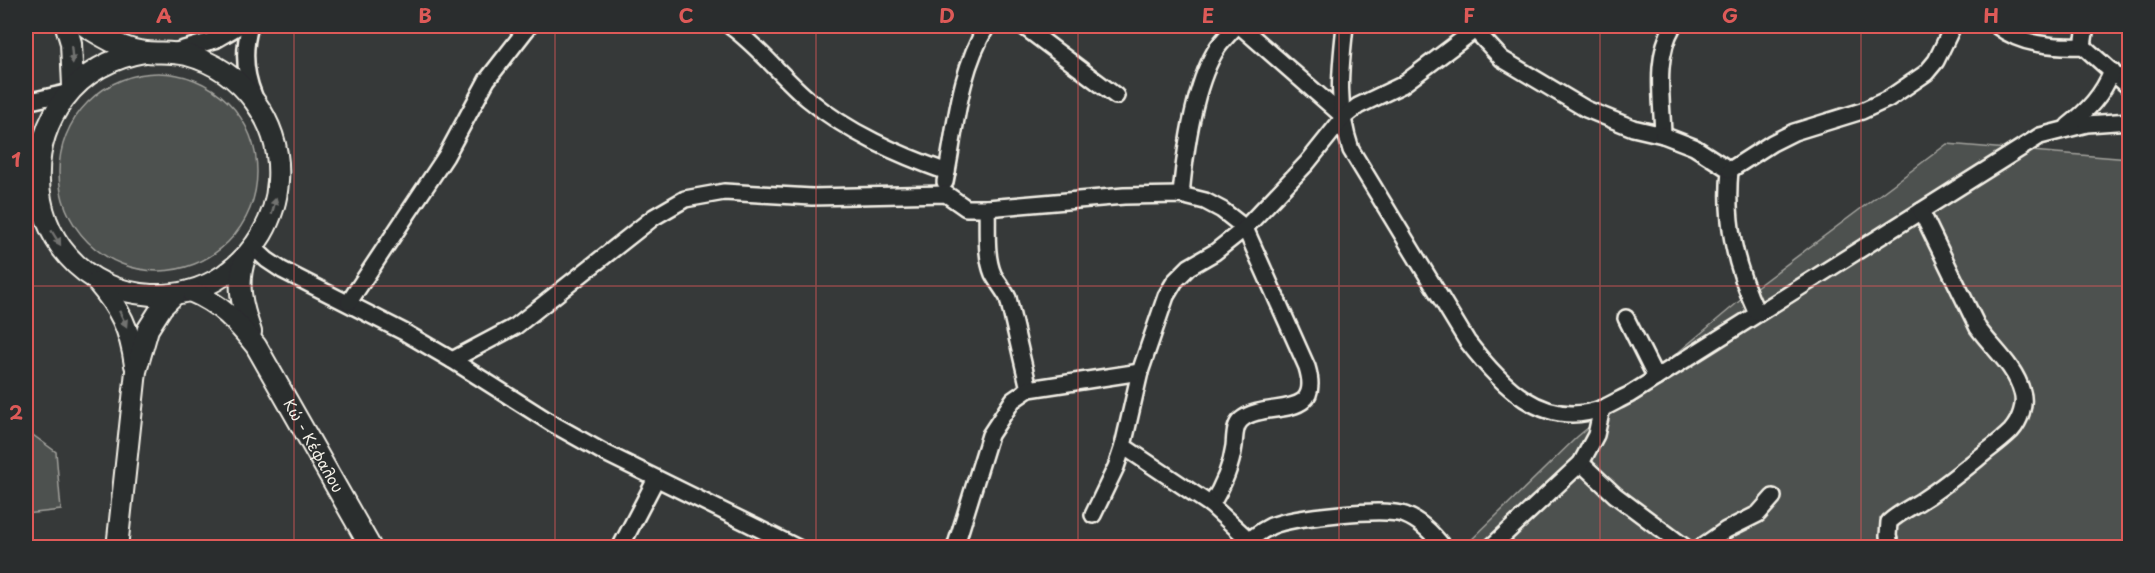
<svg xmlns="http://www.w3.org/2000/svg" width="2155" height="573" viewBox="0 0 2155 573" font-family="'Playpen Sans',sans-serif">
  <style>
    .green { fill: #4e514f; stroke: #a1a19c; stroke-width: 1.5 }
    .lines { fill: none; stroke-linecap: round; stroke-linejoin: round }
    .minor-casing { stroke: #f4f1e8; stroke-width: 20 }
    .major-casing { stroke: #f4f1e8; stroke-width: 24 }
    .minor { stroke: #2a2d2e; stroke-width: 15 }
    .major { stroke: #2a2d2e; stroke-width: 20 }
    .oneway { fill: #71726f }
    .grid { fill: none; stroke: #de5a58; stroke-width: 1.5; stroke-opacity: 0.55 }
    .labels { text-anchor: middle; stroke-width: 6; stroke-linejoin: round; paint-order: stroke }
    .street-label { font-size: 15px; fill: #f4f1e8; stroke: #2a2d2e }
    .neatline { fill: none; stroke: #de5a58; stroke-width: 2 }
    .grid-label { font-size: 20px; text-anchor: middle; font-weight: bold; fill: #de5a58 }
  </style>
  <rect width="100%" height="100%" fill="#363939"/>
  <filter id="ink" filterUnits="userSpaceOnUse"><feTurbulence type="fractalNoise" baseFrequency=".0167" numOctaves="2"/><feDisplacementMap in="SourceGraphic" scale="12" xChannelSelector="R" yChannelSelector="G"/><feConvolveMatrix kernelMatrix="1 2 1 2 8 2 1 2 1" color-interpolation-filters="sRGB"/></filter>
  <g filter="url(#ink)">
    <g class="green">
      <circle cx="158" cy="172" r="99"/>
      <polygon points="1947,144 2129,159 2129,547 1463,548 1577,437 1755,288"/>
      <polygon points="26,430 56,452 61,510 26,514"/>
    </g>
    <g class="lines">
      <defs>
        <g id="minor">
          <path d="M250,26C243,50 244,72 254,96"/>
          <path d="M730,26C759,47 781,76 808,99C849,133 897,154 947,172"/>
          <polyline points="1023,26 1116,96"/>
          <polyline points="1240,26 1344,117"/>
          <path d="M1345,26C1340,71 1336,106 1351,150L1467,341C1500,384 1543,431 1603,408C1612,404 1620,399 1629,395L2040,136L2087,124L2130,121"/>
          <path d="M1997,26C2022,45 2052,47 2083,46L2130,88"/>
          <path d="M1474,29L1502,59L1586,109L1633,128L1663,135C1662,99 1654,58 1673,26"/>
          <polyline points="2083,46 2086,26"/>
          <polyline points="173,52 215,40 239,26"/>
          <polyline points="26,102 66,93"/>
          <path d="M2068,126C2087,111 2103,95 2112,71"/>
          <path d="M1663,135L1694,147L1730,170C1725,222 1735,266 1757,313"/>
          <polyline points="26,139 36,168"/>
          <polyline points="1730,170 1772,143 1794,132 1862,111 1888,99 1926,73 1936,61 1953,26"/>
          <path d="M945,182C956,129 958,73 987,26"/>
          <path d="M1181,195C1185,152 1194,83 1218,47C1224,39 1230,33 1236,26"/>
          <path d="M987,208L1124,196L1181,195L1205,201L1222,210L1245,228L1307,367C1324,423 1265,399 1241,420C1234,426 1235,437 1234,446C1231,468 1223,486 1211,505L1249,540"/>
          <polyline points="253,247 267,260 282,270 404,332 452,360 553,424 603,452 798,548"/>
          <polyline points="349,302 446,156 487,80 529,26"/>
          <polyline points="1626,318 1656,378"/>
          <path d="M452,360L516,326L654,217L685,199L724,192L812,197L946,194L966,208H987C988,229 985,255 993,274C997,282 1004,290 1008,298L1029,389"/>
          <polyline points="1140,372 1123,446 1211,505"/>
          <polyline points="1581,463 1615,495 1686,548"/>
          <polyline points="1093,515 1116,467 1123,446"/>
          <polyline points="620,548 656,479"/>
          <polyline points="955,548 990,435 1013,400 1029,389 1140,372 1166,296 1175,281 1189,267 1215,252 1245,228 1307,163 1344,117 1358,106 1402,85 1480,26"/>
          <path d="M1241,548C1249,540 1261,531 1271,526C1293,517 1384,507 1405,515C1421,521 1434,535 1444,548"/>
          <polyline points="1490,548 1581,463 1596,435 1602,408"/>
          <polyline points="1700,548 1726,530 1758,514 1773,497"/>
          <path d="M1891,548L1888,536L1889,522C1900,512 1912,507 1924,499C1946,485 1966,468 1987,451C1995,445 2004,438 2011,431C2020,421 2026,404 2022,392C2015,366 1993,349 1978,328L1921,211"/>
        </g>
        <g id="major">
          <polyline points="66,26 71,43 73,86"/>
          <path d="M85,26C103,37 125,51 147,52C161,53 174,52 187,55C243,70 282,123 278,181C276,219 255,253 224,275C203,290 176,296 151,295C5,285 0,76 145,52"/>
          <path d="M245,258C236,284 242,306 251,332"/>
          <path d="M97,282C120,309 130,329 135,365"/>
          <path id="s1" d="M190,291C221,304 236,321 256,346L371,548"/>
          <polyline points="117,548 136,371 148,329 162,307 175,294"/>
        </g>
      </defs>
      <use href="#minor" class="minor-casing"/>
      <use href="#major" class="major-casing"/>
      <use href="#minor" class="minor"/>
      <use href="#major" class="major"/>
    </g>
    <defs><path id="oneway-solid" d="M-6-.8H1V-3.2L6.5 0L1 3.2V.8H-6Z" transform="scale(1.5)"/></defs>
    <g class="oneway">
      <use href="#oneway-solid" transform="translate(72 55) rotate(85)"/>
      <use href="#oneway-solid" transform="translate(274 206) rotate(-75)"/>
      <use href="#oneway-solid" transform="translate(56 238) rotate(58)"/>
      <use href="#oneway-solid" transform="translate(123 319) rotate(65)"/>
    </g>
  </g>
  <path class="grid" d="M294,26V548M555,26V548M816,26V548M1078,26V548M1339,26V548M1600,26V548M1861,26V548M26,286H2130"/>
  <g class="labels">
    <g class="street-label">
      <text dy="5" stroke="none"><textPath href="#s1" startOffset="202">Κώ - Κέφαλου</textPath></text>
    </g>
  </g>
  <rect width="2155" height="573" fill="none" stroke="#2a2d2e" stroke-width="66"/>
  <rect x="33" y="33" width="2089" height="507" class="neatline"/>
  <g class="grid-label">
    <text x="164" y="23">A</text>
    <text x="425" y="23">B</text>
    <text x="686" y="23">C</text>
    <text x="947" y="23">D</text>
    <text x="1208" y="23">E</text>
    <text x="1469" y="23">F</text>
    <text x="1730" y="23">G</text>
    <text x="1991" y="23">H</text>
    <text x="16" y="167">1</text>
    <text x="16" y="420">2</text>
  </g>
</svg>
